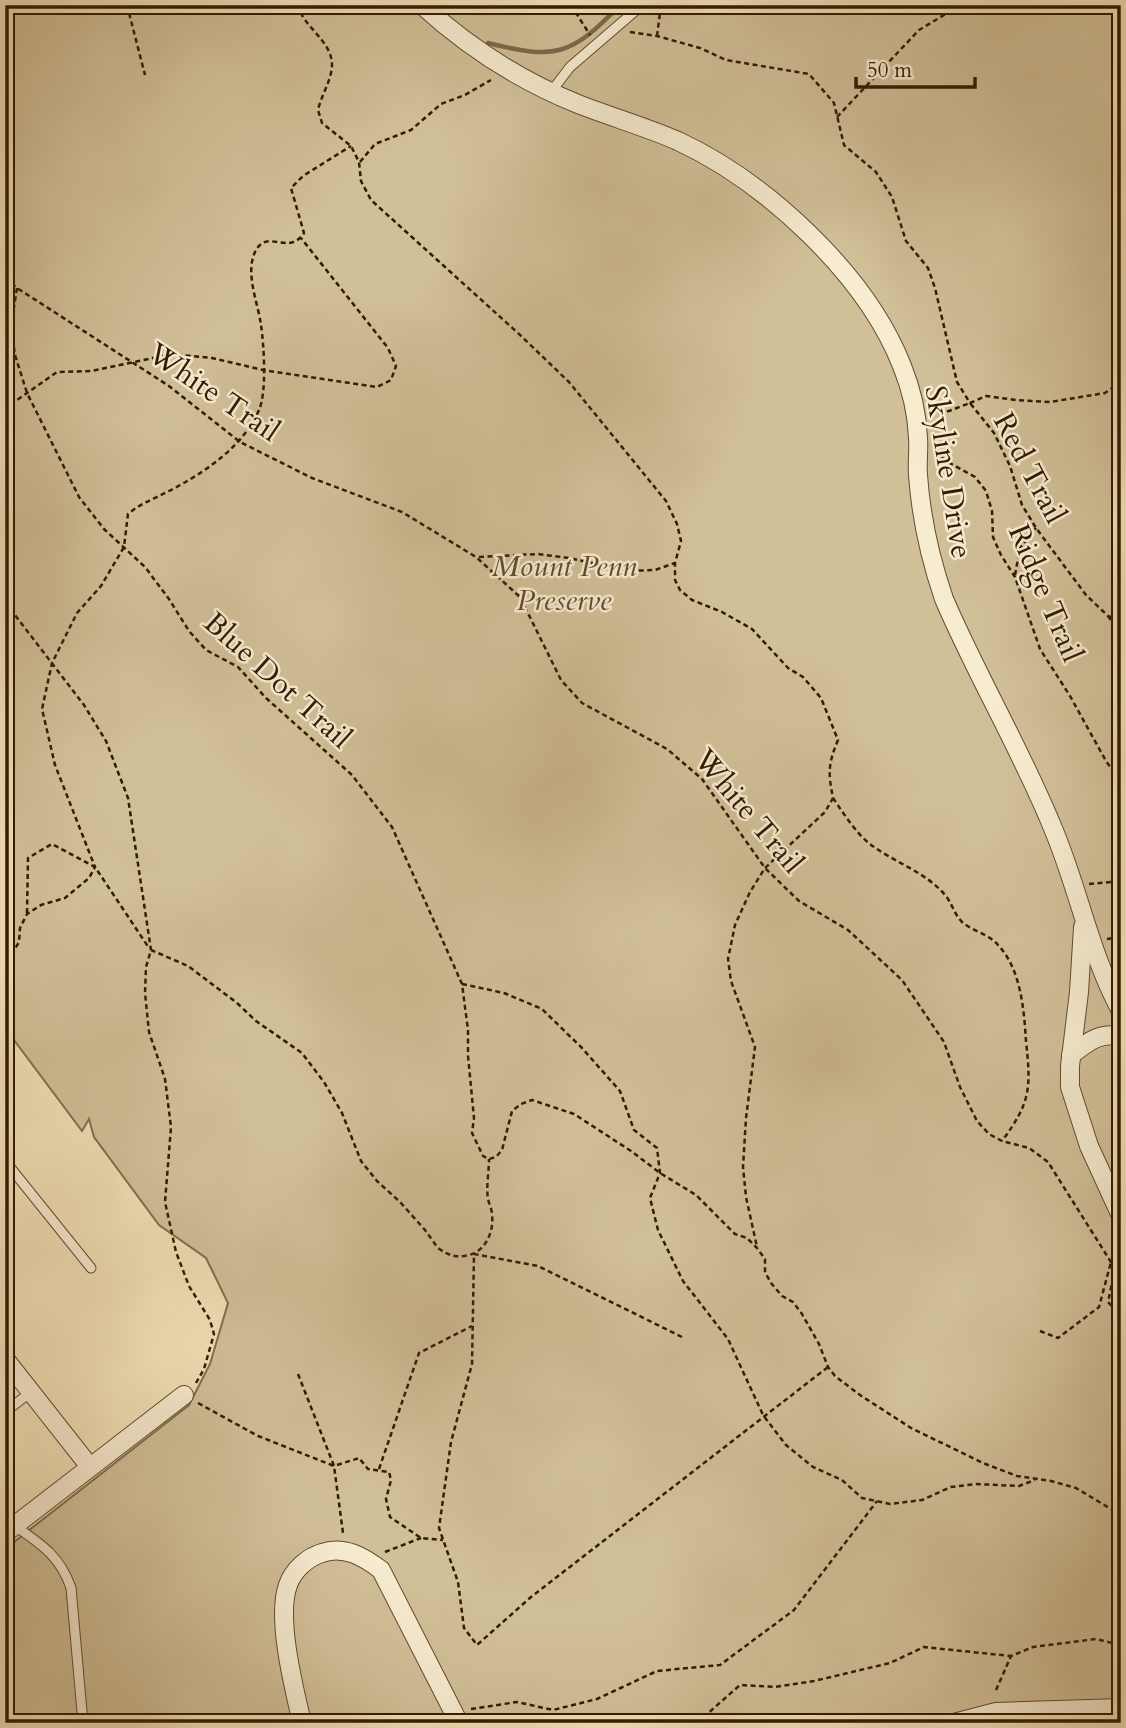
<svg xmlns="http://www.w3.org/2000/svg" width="1126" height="1728" viewBox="0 0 1126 1728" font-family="Cardo,serif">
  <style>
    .green { fill: #d1bf98; stroke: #816d4e; stroke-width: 2 }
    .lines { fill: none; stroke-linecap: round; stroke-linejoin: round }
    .stream { stroke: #7d694a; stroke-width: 4.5 }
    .service-casing { stroke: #614c30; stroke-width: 11 }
    .minor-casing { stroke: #614c30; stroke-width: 20 }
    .path { stroke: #311b03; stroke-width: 2.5; stroke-dasharray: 5 3.5; stroke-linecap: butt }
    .service { stroke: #f7ebd0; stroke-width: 9 }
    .minor { stroke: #f7ebd0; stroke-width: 18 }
    .labels { text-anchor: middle; stroke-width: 5; stroke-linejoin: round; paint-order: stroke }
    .street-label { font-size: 30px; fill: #311b03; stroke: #f7ebd0 }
    .park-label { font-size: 30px; font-style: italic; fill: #614c30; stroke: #f7ebd0 }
  </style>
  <rect width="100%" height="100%" fill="#f2e0b7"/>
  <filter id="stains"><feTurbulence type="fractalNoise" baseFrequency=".00286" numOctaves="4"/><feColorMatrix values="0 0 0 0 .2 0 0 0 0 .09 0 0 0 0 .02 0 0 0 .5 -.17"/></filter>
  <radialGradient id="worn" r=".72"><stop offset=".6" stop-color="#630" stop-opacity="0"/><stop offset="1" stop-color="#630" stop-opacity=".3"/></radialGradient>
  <polygon class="green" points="5,5 1121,5 1121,1723 5,1723 5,1549 189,1405 210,1364 228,1303 206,1258 159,1225 94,1137 89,1119 82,1131 5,1028"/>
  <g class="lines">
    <path class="stream" d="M488,43C556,60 571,56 620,5"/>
    <defs>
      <g id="service">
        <polyline points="551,92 570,67 642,5"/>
        <polyline points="5,1161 91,1268"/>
        <polyline points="5,1412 31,1392"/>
        <path d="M15,1526C41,1544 60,1556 71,1588L83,1723"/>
      </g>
      <g id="minor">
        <path d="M422,5C468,47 521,81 578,104C611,117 646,127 678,141C766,182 866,274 902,366C911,388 917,414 918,438C919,450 917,463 918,475C921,518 930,558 944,599C977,676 1020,748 1052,826C1078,886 1089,952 1121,1011"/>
        <polyline points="1083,927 1079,992 1070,1066 1070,1087 1089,1146 1121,1216"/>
        <path d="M1071,1055C1088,1042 1099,1032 1121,1036"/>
        <polyline points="5,1359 90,1467"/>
        <polyline points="5,1533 184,1395"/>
        <path d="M302,1723C294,1688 276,1618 288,1585C293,1570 308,1557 322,1553C344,1545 364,1557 381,1570L459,1723"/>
        <polyline points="954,1723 996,1712 1121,1708"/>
      </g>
    </defs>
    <use href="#service" class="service-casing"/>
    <use href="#minor" class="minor-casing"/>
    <g class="path">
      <polyline points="127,5 145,75"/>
      <path d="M297,5C306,31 338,44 331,73C328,86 321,97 318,110L322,123L351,146L359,162L361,181L371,200L519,334L569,382L666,501L677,524L681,541L675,563V580L680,590L692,600L722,612L752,629L788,668L803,677L821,698L838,740C828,764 828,773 833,798L825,812L765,868L750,892L735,925L728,959L731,981L755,1047L746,1118L743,1167L746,1197L757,1247"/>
      <polyline points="571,5 590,35"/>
      <polyline points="630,32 657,36 700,48 726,60 809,74 834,103 844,145 876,172 892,197 906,241 928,268 935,288 957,382 970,403 986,396 1016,400 1050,402 1105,393 1112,388 1121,364"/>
      <polyline points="657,36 661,5"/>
      <polyline points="837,117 919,30 949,12 950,5"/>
      <polyline points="360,162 375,144 411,130 441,104 465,95 491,80"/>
      <polyline points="5,278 17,288 169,386 240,442 312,478 402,512 476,557 520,597 561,680 582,703 667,749 702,779 765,868 799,901 848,930 902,980 944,1042 960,1087 977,1121 989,1134 1002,1141 1029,1148 1048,1162 1121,1278"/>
      <polyline points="17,288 11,326 15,355 27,393 79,497 104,529 145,567 169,599 189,631 206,650 238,667 266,698 352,775 392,827 462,984 468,1030 468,1056 474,1118 472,1133 483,1156 489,1159 496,1157 502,1150 512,1111 521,1104 532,1100 574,1114 631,1151 660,1173 696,1195 735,1234 747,1238 757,1248 765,1259 765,1272 771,1283 782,1296 793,1302 802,1314 819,1344 828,1367 835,1376 860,1395 911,1428 983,1463 1017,1476 1051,1481 1076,1488 1121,1515"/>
      <polyline points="5,411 10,405 57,372 91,371 158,357 181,355 212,358 263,370 377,387 391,380 396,366 388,348 301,238"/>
      <polyline points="930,413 949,411 970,403 994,433 1010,466 1022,505 1036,528 1086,595 1108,616 1121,621"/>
      <polyline points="935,452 948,462 975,477 986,491 992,511 993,537 1001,555 1015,577 1040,649 1070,696 1106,761 1121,782"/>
      <polyline points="479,557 538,554 569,558 628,571 655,570 675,563"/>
      <polyline points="1015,575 1020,548 1036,528"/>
      <polyline points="5,602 84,705 106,741 128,798 151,950"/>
      <polyline points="1108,616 1121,635"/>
      <path d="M833,798C844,814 855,832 870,844C893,862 926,872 945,895C952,903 954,914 962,922C972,931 989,934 998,945C1021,969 1024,1010 1026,1041C1031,1088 1031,1102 1002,1141"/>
      <polyline points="1089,884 1121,881"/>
      <polyline points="27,913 28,858 52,844 95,867 149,948"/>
      <polyline points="1107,939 1121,937"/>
      <polyline points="462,984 504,993 542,1009 582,1048 620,1091 634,1130 657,1148 660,1173 650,1198 658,1230 683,1281 728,1339 763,1415 786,1445 813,1467 842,1480 862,1498 890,1504 922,1500 951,1487 976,1484 1019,1486 1035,1480"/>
      <path d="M5,1012L12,972L8,961L19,942L20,928L27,914L41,905L65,898L89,878L95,867L55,765L42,709L52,663L77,613L101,586L124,547L128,514C141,503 154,499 169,491C204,473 243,447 259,410C267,392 264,346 261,325C258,303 245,274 255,252C267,227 288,257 304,233L291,188L303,176L351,146"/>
      <polyline points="1115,1269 1108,1302 1121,1316"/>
      <polyline points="1040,1331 1058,1338 1099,1307 1111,1262"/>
      <polyline points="682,1337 538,1266 474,1254 472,1364 451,1442 439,1528 458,1582 464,1628 477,1645 531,1597 828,1367"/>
      <polyline points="298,1374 334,1466 359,1458 368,1469 389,1472 391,1480 386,1499 390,1517 421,1538 443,1540"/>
      <path d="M196,1383L204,1369L214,1334L210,1320L189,1286L176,1252L165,1202L171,1127L165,1079L149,1032L145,993L146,967L151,950L188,966L237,1003L256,1021L302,1053L324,1082L342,1113L361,1161L377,1181L400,1202L425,1230L438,1248C449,1256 457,1258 469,1255C486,1251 494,1231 492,1215C492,1209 489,1204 488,1199C486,1186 489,1172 489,1159"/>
      <polyline points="198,1403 258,1436 334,1466 343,1533"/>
      <polyline points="379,1469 419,1353 472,1326"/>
      <polyline points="385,1552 421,1538"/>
      <polyline points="996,1690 1011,1656 1033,1647 1096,1639 1121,1645"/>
      <polyline points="471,1709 517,1702 553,1710 597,1699 657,1671 720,1665 794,1610 877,1501"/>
      <polyline points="697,1723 740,1685 775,1687 814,1681 890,1663 924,1647 1011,1656"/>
    </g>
    <use href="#service" class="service"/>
    <use href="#minor" class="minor"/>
  </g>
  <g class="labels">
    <g class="street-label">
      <text transform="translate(214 392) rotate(34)" y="10">White Trail</text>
      <text transform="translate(1030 468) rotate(62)" y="10">Red Trail</text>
      <text transform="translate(949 472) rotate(81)" y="10">Skyline Drive</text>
      <text transform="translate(1046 593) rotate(67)" y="10">Ridge Trail</text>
      <text transform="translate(278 680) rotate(42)" y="10">Blue Dot Trail</text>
      <text transform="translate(749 811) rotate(50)" y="10">White Trail</text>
    </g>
    <g class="park-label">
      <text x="564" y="576">Mount Penn<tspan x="564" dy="34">Preserve</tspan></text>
    </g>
  </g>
  <rect width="1126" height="1728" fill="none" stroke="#f2e0b7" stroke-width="28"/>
  <rect x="7" y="7" width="1112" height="1714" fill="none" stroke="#311b03" stroke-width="3.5"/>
  <rect x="14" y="14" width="1098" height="1700" fill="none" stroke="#311b03" stroke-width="2"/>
  <path d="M856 77v10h119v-10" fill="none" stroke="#311b03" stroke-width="3.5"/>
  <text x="867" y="77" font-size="21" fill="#311b03" stroke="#f7ebd0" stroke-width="5" paint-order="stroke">50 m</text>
  <rect width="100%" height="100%" filter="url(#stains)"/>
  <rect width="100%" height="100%" fill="url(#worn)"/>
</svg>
